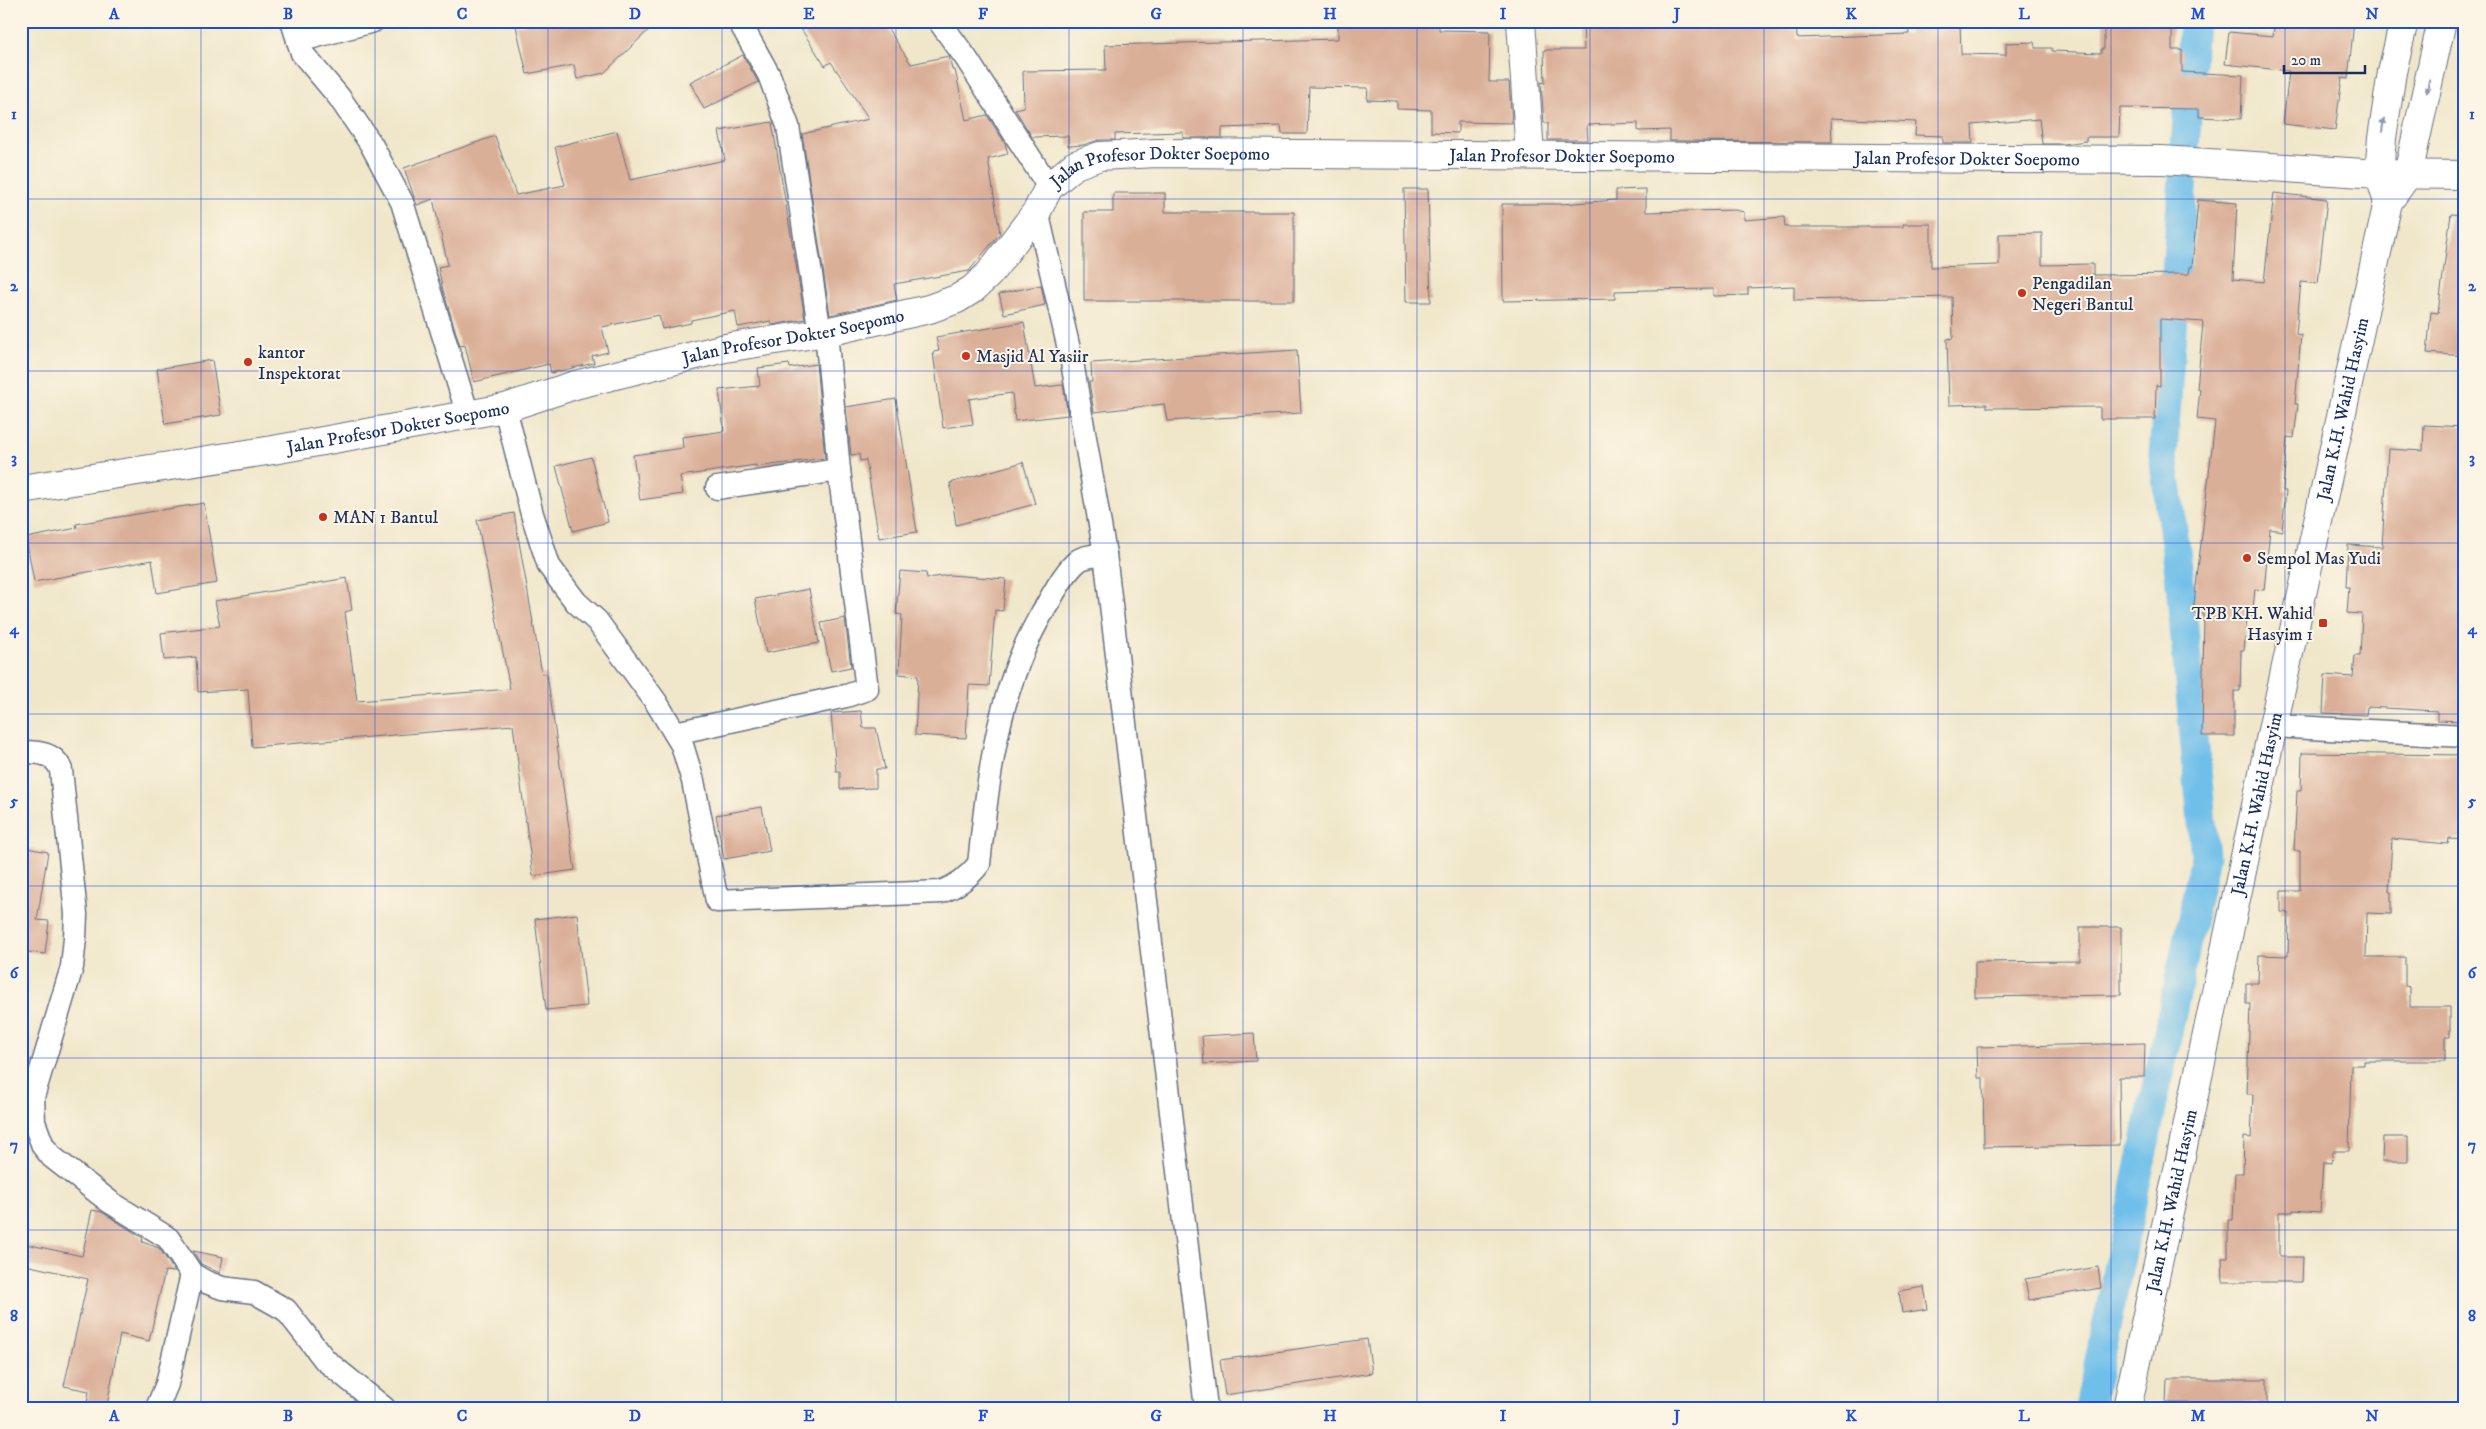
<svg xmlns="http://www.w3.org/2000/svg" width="2486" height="1429" viewBox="0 0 2486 1429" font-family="'IM FELL DW Pica',serif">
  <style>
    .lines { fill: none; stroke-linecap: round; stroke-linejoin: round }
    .canal { stroke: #6fbfea; stroke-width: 29 }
    .building { fill: #daaf98 }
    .minor-casing { stroke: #666f84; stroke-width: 25 }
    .secondary-casing { stroke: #666f84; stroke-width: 30 }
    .primary-casing { stroke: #666f84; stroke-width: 30 }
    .minor { stroke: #fff; stroke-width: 22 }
    .secondary { stroke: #fff; stroke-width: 28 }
    .primary { stroke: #fff; stroke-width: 28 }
    .oneway { fill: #8d97ae }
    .grid { fill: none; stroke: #1d4ed8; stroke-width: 1; stroke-opacity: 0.55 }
    .poi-dot { fill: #c8321e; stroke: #fcf5e5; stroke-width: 2 }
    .labels { text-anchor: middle; stroke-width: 4; stroke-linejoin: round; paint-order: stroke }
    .street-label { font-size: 18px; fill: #1b2f5e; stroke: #fcf5e5 }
    .poi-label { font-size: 18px; fill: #1b2f5e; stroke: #fcf5e5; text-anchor: start }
    .neatline { fill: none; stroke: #1d4ed8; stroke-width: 2 }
    .grid-label { font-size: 16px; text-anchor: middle; font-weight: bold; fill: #1d4ed8 }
  </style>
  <rect width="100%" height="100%" fill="#fcf5e5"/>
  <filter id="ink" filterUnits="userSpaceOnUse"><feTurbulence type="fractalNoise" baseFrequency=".02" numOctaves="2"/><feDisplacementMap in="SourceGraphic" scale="10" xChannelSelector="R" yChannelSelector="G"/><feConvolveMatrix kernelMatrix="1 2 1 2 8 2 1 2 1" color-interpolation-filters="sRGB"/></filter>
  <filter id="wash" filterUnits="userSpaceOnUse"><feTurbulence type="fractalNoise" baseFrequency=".0096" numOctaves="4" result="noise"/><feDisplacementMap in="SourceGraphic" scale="20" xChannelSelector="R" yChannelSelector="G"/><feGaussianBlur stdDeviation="1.12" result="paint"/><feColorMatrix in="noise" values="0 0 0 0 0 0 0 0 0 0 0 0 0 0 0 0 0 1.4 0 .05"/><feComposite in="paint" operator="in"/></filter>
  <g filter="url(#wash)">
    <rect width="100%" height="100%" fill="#f0e7ca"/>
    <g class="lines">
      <polyline class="canal" points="2089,1408 2205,856 2179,573 2163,456 2194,21"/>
    </g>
    <g id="blocks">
      <g class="building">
        <polygon points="537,21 658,21 604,73 577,79 574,65 527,74 516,26"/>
        <polygon points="796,21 883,21 911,64 949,56 952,70 955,70 966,120 987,115 1005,143 1008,154 988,159 1000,233 969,271 894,284 897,300 830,315 802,134 869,119 831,62 825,66"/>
        <polygon points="1338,21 1439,21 1439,30 1490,31 1489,82 1509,82 1512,123 1458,122 1458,133 1431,132 1431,110 1397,109 1397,101 1367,100 1368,88 1309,87 1307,134 1282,134 1281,126 1222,128 1222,138 1183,138 1183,132 1115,134 1115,140 1099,140 1083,145 1068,146 1068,136 1032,137 1015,109 1024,107 1023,71 1106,70 1105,45 1338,39"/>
        <polygon points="1583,21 1699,21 1699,27 1796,23 1797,38 1909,34 1908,21 1960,21 1961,54 2006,55 2006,43 2034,42 2035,48 2052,48 2052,51 2101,53 2101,49 2104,49 2104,21 2172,21 2172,50 2182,50 2182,72 2243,75 2241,119 2199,117 2199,109 2120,108 2119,137 2086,137 2086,141 2064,144 2042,144 2039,119 1972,125 1973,143 1943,143 1943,136 1915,135 1916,122 1831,118 1832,142 1670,141 1670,130 1638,131 1638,123 1587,125 1588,140 1548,140 1548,123 1544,123 1541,82 1545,83 1544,50 1584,50"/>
        <polygon points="2275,21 2354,21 2348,79 2342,78 2335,130 2283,124 2289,71 2225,64 2229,32 2273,36"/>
        <polygon points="743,55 758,82 704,109 690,82"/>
        <polygon points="772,122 805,319 772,325 771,321 738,327 735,311 691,320 691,323 662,329 659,315 602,327 608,352 592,356 594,363 551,373 549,364 474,382 465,345 460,346 443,290 438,267 448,265 433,199 417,205 404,168 495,136 516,195 565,185 555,147 617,131 630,180 725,160 719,131"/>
        <polygon points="1404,189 1428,189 1431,302 1406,302"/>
        <polygon points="1646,189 1646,212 1735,210 1744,212 1744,220 1784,217 1785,227 1903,227 1903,224 1931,224 1931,267 1999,265 1999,234 2042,233 2042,265 2093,264 2093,275 2189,274 2190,267 2192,267 2198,200 2237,203 2233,279 2264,282 2274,193 2327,199 2318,284 2301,282 2296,334 2301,335 2295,404 2298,404 2294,438 2287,437 2283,491 2286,491 2282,531 2270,529 2264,590 2255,589 2252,619 2247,618 2244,650 2241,650 2240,691 2234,691 2234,736 2202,736 2204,614 2193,613 2215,421 2197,419 2200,389 2197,389 2203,322 2160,319 2160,386 2156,385 2155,419 2100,419 2100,407 1987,408 1987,404 1949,405 1947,339 1953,338 1952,297 1794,300 1794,286 1748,288 1748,295 1713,296 1713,289 1648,290 1615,291 1615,299 1503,301 1502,204 1561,204 1616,200 1616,190"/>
        <polygon points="1113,193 1165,193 1165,212 1294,212 1294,301 1084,301 1084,212 1113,212"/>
        <polygon points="2451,214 2465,215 2465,356 2427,353 2431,312 2438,313"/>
        <polygon points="1041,285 1045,305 1004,314 999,294"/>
        <polygon points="1024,322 1035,388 1063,385 1068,415 1015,421 1012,393 969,399 973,424 943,428 933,352 939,351 936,337"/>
        <polygon points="1297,350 1301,413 1167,421 1164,404 1094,412 1089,382 1092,382 1091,363"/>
        <polygon points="212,360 221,415 165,424 157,369"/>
        <polygon points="789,364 790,368 816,364 825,458 756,467 756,465 680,476 683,494 640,500 633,455 683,448 682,437 724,431 719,390 760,386 758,368"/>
        <polygon points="896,399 917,532 879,538 866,460 860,461 859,454 851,455 846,407"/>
        <polygon points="2424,425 2465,427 2465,721 2437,720 2437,711 2367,707 2366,715 2323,713 2325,675 2353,677 2355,656 2360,656 2362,614 2347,613 2349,587 2346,587 2348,545 2382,547 2388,449 2423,451"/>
        <polygon points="591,457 608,522 573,531 556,466"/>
        <polygon points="1023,462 1035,504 956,525 950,483"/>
        <polygon points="204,503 217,583 157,593 152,560 34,582 26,538 77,528 76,524"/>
        <polygon points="514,513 542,674 547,674 575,870 533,876 513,725 252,747 248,689 198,692 196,657 164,660 161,633 220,626 215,601 347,578 352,610 345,612 357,701 510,689 477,520"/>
        <polygon points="900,571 926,573 927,578 949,575 1006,579 1003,611 995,610 989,686 969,685 966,738 915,735 918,676 899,674 902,615 896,614"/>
        <polygon points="809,589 819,643 766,653 755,599"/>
        <polygon points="845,618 851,667 831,671 821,623"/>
        <polygon points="861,711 863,728 876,728 885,769 876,769 876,788 840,789 840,771 836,771 831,713"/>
        <polygon points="2302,753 2465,755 2465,840 2449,839 2448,844 2392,839 2389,892 2391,892 2391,914 2367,913 2366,957 2405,957 2405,986 2410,987 2410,1007 2450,1007 2450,1037 2445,1037 2445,1061 2364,1061 2364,1065 2351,1065 2349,1151 2333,1151 2332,1163 2323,1162 2320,1212 2293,1210 2293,1212 2279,1212 2279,1257 2303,1257 2302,1282 2223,1282 2222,1258 2228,1258 2228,1220 2233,1220 2235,1173 2243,1173 2244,1137 2251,1138 2253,1094 2247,1094 2250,1004 2246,1004 2246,983 2258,983 2259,955 2288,956 2289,913 2281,912 2281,891 2300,891 2300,851 2294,851 2297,791 2301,791"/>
        <polygon points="762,807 770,851 724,859 716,815"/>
        <polygon points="21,847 48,852 37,920 49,921 45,954 21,951"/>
        <polygon points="577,914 587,1006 546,1010 535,919"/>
        <polygon points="2080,927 2121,927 2121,995 1975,997 1975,962 2080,961"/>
        <polygon points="1254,1033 1256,1061 1204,1064 1202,1036"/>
        <polygon points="2145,1043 2144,1077 2119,1077 2120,1145 1984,1147 1983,1078 1978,1078 1977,1047"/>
        <polygon points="2383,1137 2408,1137 2408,1161 2382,1161"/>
        <polygon points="92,1210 102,1212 143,1238 142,1242 159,1248 175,1272 165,1271 149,1341 120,1334 107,1406 87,1403 89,1391 64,1386 88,1279 21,1264 21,1243 82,1256"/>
        <polygon points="193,1251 223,1257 220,1273 201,1264"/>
        <polygon points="2098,1267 2101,1288 2029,1300 2025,1279"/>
        <polygon points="1924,1287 1928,1309 1902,1313 1899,1291"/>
        <polygon points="1367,1339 1372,1373 1225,1395 1220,1360"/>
        <polygon points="2167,1379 2267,1379 2267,1404 2166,1403"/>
      </g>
    </g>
  </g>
  <g filter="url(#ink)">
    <use href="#blocks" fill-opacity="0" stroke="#666f84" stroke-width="1"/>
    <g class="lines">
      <defs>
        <g id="minor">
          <polyline points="292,21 302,53 339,97 371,144 402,202 468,415"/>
          <polyline points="739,21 769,75 788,126 820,333"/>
          <polyline points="939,21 966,58 1049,187"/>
          <polyline points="298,41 373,21"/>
          <polyline points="1037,211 1072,362 1105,554 1206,1408"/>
          <path d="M505,408L532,514L549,566L576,602L597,621L656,702L682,745L693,781L717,901L941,892C957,886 968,878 979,864C989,772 998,683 1048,603C1056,589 1066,570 1079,560C1085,556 1098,555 1105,554"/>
          <polyline points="717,488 839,470"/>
          <polyline points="2273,726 2465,736"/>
          <polyline points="675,733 846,696 867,689 839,470 826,332"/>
          <path d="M21,753C37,751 55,753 61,770L76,914L75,938L72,967L33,1097L34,1122L43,1146L52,1157L110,1202L168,1238L192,1274L206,1282L222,1288L254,1292L286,1310L325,1360L384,1408"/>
          <polyline points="157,1408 167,1384 192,1274"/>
        </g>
        <g id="secondary">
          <polyline points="1521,21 1530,155"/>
          <path id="s1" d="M21,489L273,450L505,408L575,385L725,348L826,332L929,309L957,299L973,289L989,274L1037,211L1049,187L1075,165L1100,156L1157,153L2162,160L2379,174L2465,175"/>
        </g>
        <g id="primary">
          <polyline points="2388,202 2379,174 2382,138 2392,72 2404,21"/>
          <path id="s2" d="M2127,1408L2273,726L2388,202L2408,174L2442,21"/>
        </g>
      </defs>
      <use href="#minor" class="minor-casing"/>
      <use href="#secondary" class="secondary-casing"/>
      <use href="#primary" class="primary-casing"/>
      <use href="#minor" class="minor"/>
      <use href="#secondary" class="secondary"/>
      <use href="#primary" class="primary"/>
    </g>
    <defs><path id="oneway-solid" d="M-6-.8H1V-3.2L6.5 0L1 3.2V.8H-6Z" transform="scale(1.25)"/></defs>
    <g class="oneway">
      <use href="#oneway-solid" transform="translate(2428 86) rotate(100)"/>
      <use href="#oneway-solid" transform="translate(2383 125) rotate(-82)"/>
    </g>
  </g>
  <path class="grid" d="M201,21V1408M375,21V1408M548,21V1408M722,21V1408M896,21V1408M1069,21V1408M1243,21V1408M1417,21V1408M1590,21V1408M1764,21V1408M1938,21V1408M2111,21V1408M2285,21V1408M21,199H2465M21,371H2465M21,543H2465M21,714H2465M21,886H2465M21,1058H2465M21,1230H2465"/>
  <g class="poi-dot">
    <circle cx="2022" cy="293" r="5"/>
    <circle cx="966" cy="356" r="5"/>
    <circle cx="248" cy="362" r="5"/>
    <circle cx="323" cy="517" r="5"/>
    <circle cx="2247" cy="558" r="5"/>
    <rect x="2318" y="618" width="10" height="10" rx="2.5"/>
  </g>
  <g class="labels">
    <g class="street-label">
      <text dy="6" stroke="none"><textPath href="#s1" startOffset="1626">Jalan Profesor Dokter Soepomo</textPath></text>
      <text dy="6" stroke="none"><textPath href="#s1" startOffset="2031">Jalan Profesor Dokter Soepomo</textPath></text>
      <text dy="6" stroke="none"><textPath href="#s1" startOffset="1221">Jalan Profesor Dokter Soepomo</textPath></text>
      <text dy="6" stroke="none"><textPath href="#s1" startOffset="788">Jalan Profesor Dokter Soepomo</textPath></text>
      <text dy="6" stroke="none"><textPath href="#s2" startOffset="1022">Jalan K.H. Wahid Hasyim</textPath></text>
      <text dy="6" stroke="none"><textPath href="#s1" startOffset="382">Jalan Profesor Dokter Soepomo</textPath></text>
      <text dy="6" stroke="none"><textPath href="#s2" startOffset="618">Jalan K.H. Wahid Hasyim</textPath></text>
      <text dy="6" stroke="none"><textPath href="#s2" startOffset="212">Jalan K.H. Wahid Hasyim</textPath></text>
    </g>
    <g class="poi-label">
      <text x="2032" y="289">Pengadilan<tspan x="2032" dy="21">Negeri Bantul</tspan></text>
      <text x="258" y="358">kantor<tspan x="258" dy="21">Inspektorat</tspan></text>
      <text x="976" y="362">Masjid Al Yasiir</text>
      <text x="333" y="523">MAN 1 Bantul</text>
      <text x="2257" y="564">Sempol Mas Yudi</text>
      <text x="2313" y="619" text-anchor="end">TPB KH. Wahid<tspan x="2313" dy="21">Hasyim 1</tspan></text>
    </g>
  </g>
  <rect width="2486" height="1429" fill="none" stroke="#fcf5e5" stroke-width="55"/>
  <path d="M2284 65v8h81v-8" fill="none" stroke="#1b2f5e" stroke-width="2.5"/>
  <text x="2291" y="65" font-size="15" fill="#1b2f5e" stroke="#fcf5e5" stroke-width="4" paint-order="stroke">20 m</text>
  <rect x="28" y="28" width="2430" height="1374" class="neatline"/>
  <g class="grid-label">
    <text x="114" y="19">A</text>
    <text x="288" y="19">B</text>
    <text x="462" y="19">C</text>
    <text x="635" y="19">D</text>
    <text x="809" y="19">E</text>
    <text x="983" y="19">F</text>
    <text x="1156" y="19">G</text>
    <text x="1330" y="19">H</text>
    <text x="1503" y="19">I</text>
    <text x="1677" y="19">J</text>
    <text x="1851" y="19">K</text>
    <text x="2024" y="19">L</text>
    <text x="2198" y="19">M</text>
    <text x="2372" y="19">N</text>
    <text x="14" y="119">1</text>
    <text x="2472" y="119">1</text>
    <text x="14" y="291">2</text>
    <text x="2472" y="291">2</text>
    <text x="14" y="463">3</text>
    <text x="2472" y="463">3</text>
    <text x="14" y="634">4</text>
    <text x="2472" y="634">4</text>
    <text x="14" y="806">5</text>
    <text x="2472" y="806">5</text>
    <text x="14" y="978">6</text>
    <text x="2472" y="978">6</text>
    <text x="14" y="1150">7</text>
    <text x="2472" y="1150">7</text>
    <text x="14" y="1321">8</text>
    <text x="2472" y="1321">8</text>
    <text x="114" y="1421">A</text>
    <text x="288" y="1421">B</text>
    <text x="462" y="1421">C</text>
    <text x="635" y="1421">D</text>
    <text x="809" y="1421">E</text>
    <text x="983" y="1421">F</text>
    <text x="1156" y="1421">G</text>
    <text x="1330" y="1421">H</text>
    <text x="1503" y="1421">I</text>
    <text x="1677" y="1421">J</text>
    <text x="1851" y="1421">K</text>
    <text x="2024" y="1421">L</text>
    <text x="2198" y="1421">M</text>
    <text x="2372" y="1421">N</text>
  </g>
</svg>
